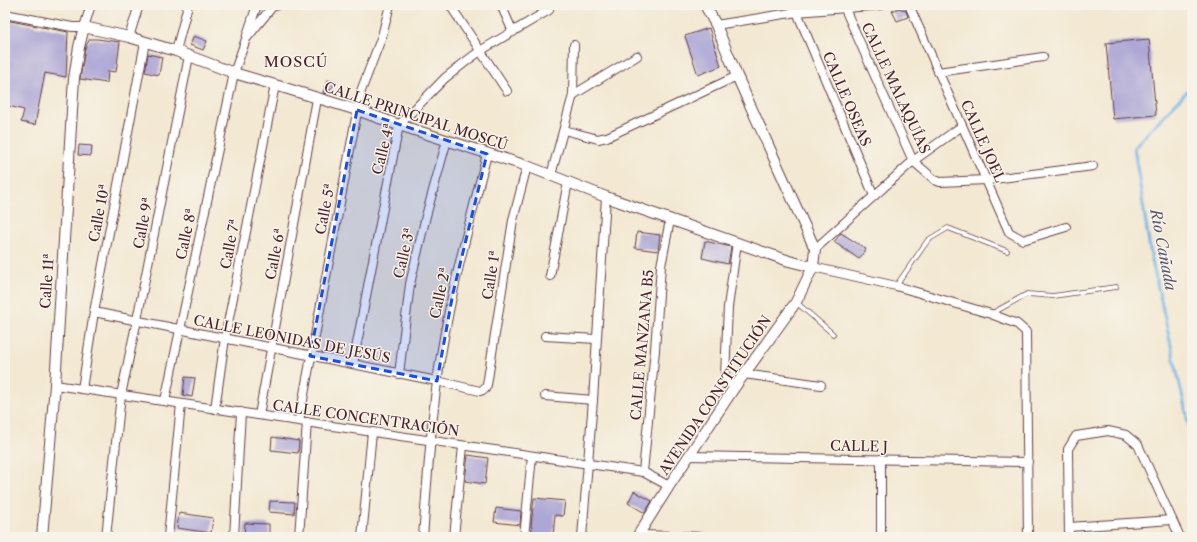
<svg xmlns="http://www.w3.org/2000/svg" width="1197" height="542" viewBox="0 0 1197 542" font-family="'Libre Caslon Text',serif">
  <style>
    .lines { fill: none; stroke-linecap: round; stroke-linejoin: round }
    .stream { stroke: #72b4e7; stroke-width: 3 }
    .building { fill: #ada7d6 }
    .service-casing { stroke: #633d44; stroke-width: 5.5 }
    .minor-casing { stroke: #633d44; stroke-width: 10 }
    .tertiary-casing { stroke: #633d44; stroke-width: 12 }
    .service { stroke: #fff; stroke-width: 4 }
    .minor { stroke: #fff; stroke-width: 8 }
    .tertiary { stroke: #fff; stroke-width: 10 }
    .marked { fill: #1d4ed8; fill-opacity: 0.2; stroke: #1d4ed8; stroke-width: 3; stroke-dasharray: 8 5; stroke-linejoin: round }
    .labels { text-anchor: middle; stroke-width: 3; stroke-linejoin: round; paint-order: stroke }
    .street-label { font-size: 14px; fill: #4a1f2b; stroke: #f7f3e8 }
    .neighbourhood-label { font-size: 15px; letter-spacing: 1px; fill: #4a1f2b; stroke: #f7f3e8 }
    .water-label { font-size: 15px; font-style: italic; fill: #58536d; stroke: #f7f3e8 }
  </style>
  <rect width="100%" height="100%" fill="#f7f3e8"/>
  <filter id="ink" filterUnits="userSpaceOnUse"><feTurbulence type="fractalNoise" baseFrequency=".025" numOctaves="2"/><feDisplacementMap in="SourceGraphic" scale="8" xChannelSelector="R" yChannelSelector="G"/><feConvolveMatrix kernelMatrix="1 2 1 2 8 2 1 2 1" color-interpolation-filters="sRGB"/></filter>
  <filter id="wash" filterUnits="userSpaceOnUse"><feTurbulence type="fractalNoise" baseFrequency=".012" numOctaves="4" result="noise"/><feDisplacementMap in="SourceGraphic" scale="16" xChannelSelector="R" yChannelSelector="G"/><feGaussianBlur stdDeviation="0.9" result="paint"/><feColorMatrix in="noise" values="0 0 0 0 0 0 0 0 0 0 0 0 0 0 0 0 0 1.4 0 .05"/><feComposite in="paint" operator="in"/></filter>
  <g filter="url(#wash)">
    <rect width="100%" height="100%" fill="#f3e8d2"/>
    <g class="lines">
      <polyline class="stream" points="1192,86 1134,147 1151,256 1192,439"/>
    </g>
    <g id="blocks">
      <g class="building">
        <polygon points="899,8 906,11 908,17 897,21 892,11"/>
        <polygon points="5,20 68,32 66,77 45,73 35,125 21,122 24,110 5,105 5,74 7,65 5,64"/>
        <polygon points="709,28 721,66 698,75 685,36"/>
        <polygon points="194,36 207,41 203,50 190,45"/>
        <polygon points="90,39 97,39 120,42 116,72 108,71 107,83 80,79 85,48 87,44"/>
        <polygon points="1149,39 1156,115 1113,119 1106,43"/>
        <polygon points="148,54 162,57 159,75 145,72"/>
        <polygon points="327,80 336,83 326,94 323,93"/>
        <polygon points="79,145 92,146 91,156 78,155"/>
        <polygon points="637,232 660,235 658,251 635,248"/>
        <polygon points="841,233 866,249 859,259 834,242"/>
        <polygon points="705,241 731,247 728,264 702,258"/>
        <polygon points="185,377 195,378 192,397 183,395"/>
        <polygon points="272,437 299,441 298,453 271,450"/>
        <polygon points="468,455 488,458 485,484 465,481"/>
        <polygon points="634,491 652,501 645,513 628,503"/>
        <polygon points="534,498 565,501 563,516 555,515 553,537 531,537 532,527 531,527"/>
        <polygon points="270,501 295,502 294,514 269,512"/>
        <polygon points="496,508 521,511 520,525 494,522"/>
        <polygon points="179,513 213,518 211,533 177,528"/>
        <polygon points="245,523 269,524 269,537 244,536"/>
      </g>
    </g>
  </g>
  <g filter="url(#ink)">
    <use href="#blocks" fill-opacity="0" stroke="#633d44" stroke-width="1"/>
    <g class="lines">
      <defs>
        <g id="service">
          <polyline points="896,286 928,240 948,228 1007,251"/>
          <polyline points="796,302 833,334"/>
          <polyline points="991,314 1027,294 1053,296 1116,287"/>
        </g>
        <g id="minor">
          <polyline points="450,5 507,91"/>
          <polyline points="501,5 513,32"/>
          <polyline points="845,5 845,9 913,161 935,180 940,182 986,180 1093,166"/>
          <polyline points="909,5 1009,232 1023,240 1066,227"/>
          <polyline points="797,12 874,196"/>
          <polyline points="5,14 72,27 84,27 91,5"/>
          <polyline points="716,25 797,12 882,5"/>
          <polyline points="247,35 257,5"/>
          <polyline points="129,37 139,5"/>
          <polyline points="176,51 188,5"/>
          <polyline points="938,72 1043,57"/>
          <polyline points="573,95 637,56"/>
          <polyline points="564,130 598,139 607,137 737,76"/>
          <polyline points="551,175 573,95 574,45"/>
          <polyline points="815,249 913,161 962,126"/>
          <polyline points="813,267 896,286 991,314 1017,324 1026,332 1028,537"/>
          <polyline points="550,276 568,182"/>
          <polyline points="94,312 437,381 480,391 485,389 487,385 513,220 527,166"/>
          <polyline points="545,336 596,339"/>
          <polyline points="353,364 399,125 445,78 464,63 480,51 549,10"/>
          <polyline points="399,374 410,284 426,216 447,140"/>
          <polyline points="744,374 821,385"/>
          <polyline points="55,385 643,472 669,486"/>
          <polyline points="734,388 725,376 728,307 737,242"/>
          <polyline points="82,389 94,312 145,42"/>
          <polyline points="545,396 593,400"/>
          <polyline points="165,401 234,73 246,39 272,7 277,5"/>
          <polyline points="215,409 225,338 275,85"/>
          <polyline points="259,415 317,99"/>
          <polyline points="299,421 361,91 382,36 390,5"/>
          <polyline points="689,456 1028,462"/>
          <polyline points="881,459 881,537"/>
          <polyline points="643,472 655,350 661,266 670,220"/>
          <polyline points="1069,527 1172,520"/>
          <polyline points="639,535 709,537"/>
          <polyline points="106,537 121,395 137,320 189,56"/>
          <polyline points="168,537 181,404"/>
          <polyline points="234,537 241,412"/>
          <polyline points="299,537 307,422"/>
          <polyline points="362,537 372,432"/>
          <path d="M423,537C427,485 430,434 437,382C447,305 468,229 487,154"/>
          <polyline points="454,537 463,446"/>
          <polyline points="524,537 532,456"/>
          <polyline points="582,537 593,400 606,197"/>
          <polyline points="1069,537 1068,449 1076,436 1108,431 1126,435 1138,445 1180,537"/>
        </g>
        <g id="tertiary">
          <polyline points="42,537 55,385 74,78 79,47 84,27 129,37 176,51 234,73 275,85 357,110 399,125 527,166 606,197 789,261 813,267"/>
          <polyline points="637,537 669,486 734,388 796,302 813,267 815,249 737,76 716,25 705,5"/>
        </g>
      </defs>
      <use href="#service" class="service-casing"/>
      <use href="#minor" class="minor-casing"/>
      <use href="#tertiary" class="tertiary-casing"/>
      <use href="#service" class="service"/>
      <use href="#minor" class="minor"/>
      <use href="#tertiary" class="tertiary"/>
    </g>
  </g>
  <path class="marked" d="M357,110L487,154L453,293L437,381L310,356Z"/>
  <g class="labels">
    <g class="street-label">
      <text transform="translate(896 88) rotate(65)" y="5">CALLE MALAQUÍAS</text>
      <text transform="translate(847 99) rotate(67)" y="5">CALLE OSEAS</text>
      <text transform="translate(416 116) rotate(18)" y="5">CALLE PRINCIPAL MOSCÚ</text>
      <text transform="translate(983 141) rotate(66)" y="5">CALLE JOEL</text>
      <text transform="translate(383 149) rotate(-76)" y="5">Calle 4ª</text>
      <text transform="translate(325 209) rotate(-79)" y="5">Calle 5ª</text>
      <text transform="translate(99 213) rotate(-79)" y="5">Calle 10ª</text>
      <text transform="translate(143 223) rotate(-79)" y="5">Calle 9ª</text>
      <text transform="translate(186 234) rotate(-78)" y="5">Calle 8ª</text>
      <text transform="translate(230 244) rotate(-79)" y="5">Calle 7ª</text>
      <text transform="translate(404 253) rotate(-77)" y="5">Calle 3ª</text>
      <text transform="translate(275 254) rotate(-79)" y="5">Calle 6ª</text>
      <text transform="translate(491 275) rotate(-81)" y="5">Calle 1ª</text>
      <text transform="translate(47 281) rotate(-86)" y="5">Calle 11ª</text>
      <text transform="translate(440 293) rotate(-78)" y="5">Calle 2ª</text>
      <text transform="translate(292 339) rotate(11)" y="5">CALLE LEONIDAS DE JESÚS</text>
      <text transform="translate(642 345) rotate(-85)" y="5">CALLE MANZANA B5</text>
      <text transform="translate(715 395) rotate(-56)" y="5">AVENIDA CONSTITUCIÓN</text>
      <text transform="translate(366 418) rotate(8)" y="5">CALLE CONCENTRACIÓN</text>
      <text transform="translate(859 446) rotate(1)" y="5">CALLE J</text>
    </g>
    <g class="neighbourhood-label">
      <text x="296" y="67">MOSCÚ</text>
    </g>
    <g class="water-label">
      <text transform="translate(1163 250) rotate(79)" y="5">Río Cañada</text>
    </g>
  </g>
  <rect width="1197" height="542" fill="none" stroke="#f7f3e8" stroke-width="20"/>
</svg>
